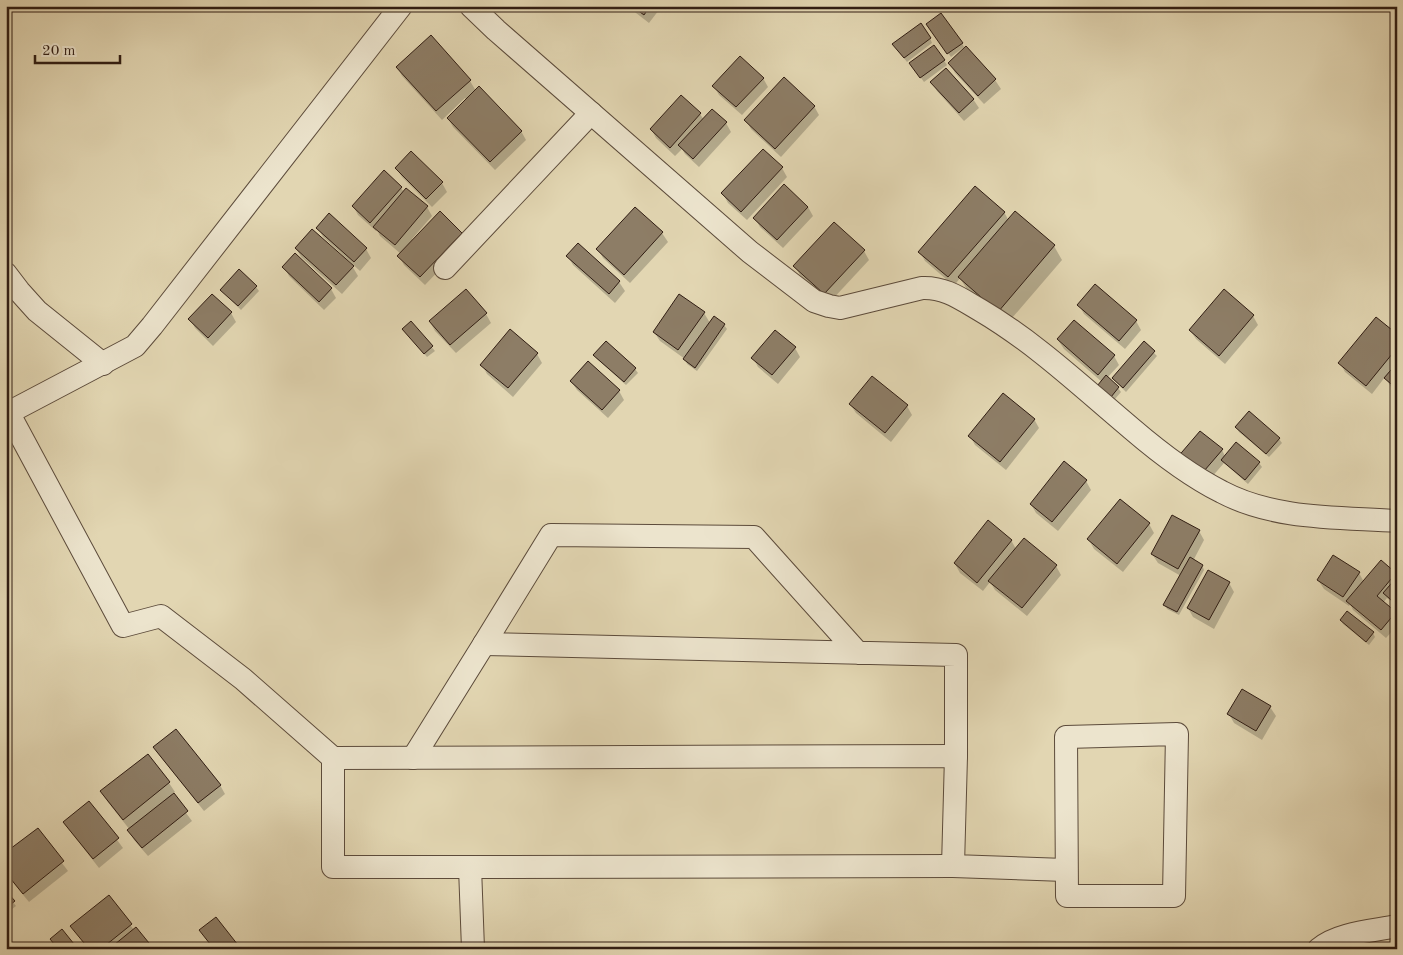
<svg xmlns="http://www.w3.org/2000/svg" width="1403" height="955" viewBox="0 0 1403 955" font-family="'Old Standard TT',serif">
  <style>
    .shadow { fill: #0003 }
    .building { fill: #8d7d66; stroke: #301d13 }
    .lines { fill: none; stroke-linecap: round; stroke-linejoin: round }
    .street-casing { stroke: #5c4b3b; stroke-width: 24 }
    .street { stroke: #ece4cd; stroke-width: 22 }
  </style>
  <rect width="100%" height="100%" fill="#e2d6b2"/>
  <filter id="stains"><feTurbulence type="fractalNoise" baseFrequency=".004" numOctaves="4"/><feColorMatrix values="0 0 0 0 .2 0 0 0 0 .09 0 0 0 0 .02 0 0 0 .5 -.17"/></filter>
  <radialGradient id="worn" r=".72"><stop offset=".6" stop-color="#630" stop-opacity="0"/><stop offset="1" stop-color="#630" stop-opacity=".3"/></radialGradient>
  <g class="shadow">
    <polygon points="627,6 662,6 649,23"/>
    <polygon points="930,29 962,43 964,47 951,57"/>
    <polygon points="930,38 932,43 907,62 896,48"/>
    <polygon points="934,46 947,65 924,82 913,67"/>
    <polygon points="966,48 995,80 1001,89 984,104 955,73 950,64"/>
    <polygon points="397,67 470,81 476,91 521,131 526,140 495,170 453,127 448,118 467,100 465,98 442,120 402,76"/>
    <polygon points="763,78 768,87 742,115 719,95 714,86"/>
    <polygon points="932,82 973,99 979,108 964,121 937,91"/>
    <polygon points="681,96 700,114 704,120 726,123 731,132 699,167 685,154 682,149 675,156 656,138 651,129"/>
    <polygon points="814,106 819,115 781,157 751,129 746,120"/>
    <polygon points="396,168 442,183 447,192 432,207 402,177"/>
    <polygon points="782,168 787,177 747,220 728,203 723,194"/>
    <polygon points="384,172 401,188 404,192 427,207 432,216 412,239 414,241 461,233 466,242 425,285 404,265 399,256 401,254 380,236 377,230 376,231 358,215 353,206"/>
    <polygon points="808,207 813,216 783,248 760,227 755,218"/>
    <polygon points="1004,212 1009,221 1015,213 1054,246 1062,260 1006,325 968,291 960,278 954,286 925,261 920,252"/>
    <polygon points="329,215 366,249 371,258 360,271 323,237 318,228"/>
    <polygon points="662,233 668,242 630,283 603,258 598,249"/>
    <polygon points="578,245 619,282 625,291 615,303 573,265 568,256"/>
    <polygon points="296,248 351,264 358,276 342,294 301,257"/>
    <polygon points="864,251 869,260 830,302 800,275 795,266"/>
    <polygon points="284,267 331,289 336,298 324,310 289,276"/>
    <polygon points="256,287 259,291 241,310 221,290"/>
    <polygon points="466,291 486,314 491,323 456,353 435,331 430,322"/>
    <polygon points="1079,305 1136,321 1141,330 1125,349 1084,314"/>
    <polygon points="231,313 236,322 213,346 195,328 190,319"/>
    <polygon points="704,313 710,323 714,317 724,325 727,329 697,371 687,364 685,359 660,341 654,332"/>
    <polygon points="1253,316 1258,325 1225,364 1196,339 1190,330"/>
    <polygon points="411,323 435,351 427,357 403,329"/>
    <polygon points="1397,336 1397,392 1391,387 1385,377 1372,394 1345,372 1340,363"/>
    <polygon points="1058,340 1114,356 1119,365 1107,378 1118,388 1121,392 1110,405 1102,382 1064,349"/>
    <polygon points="1144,343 1157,356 1126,392 1113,379"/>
    <polygon points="795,348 800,357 778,384 758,367 753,358"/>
    <polygon points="537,354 542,363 513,397 487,374 482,365"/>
    <polygon points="595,355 635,369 638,373 626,385 597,359"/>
    <polygon points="872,377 907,406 912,415 891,442 856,413 850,404"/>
    <polygon points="571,381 619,391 624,400 608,418 577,390"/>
    <polygon points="1034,419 1039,428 1006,470 975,445 970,436"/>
    <polygon points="1237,428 1279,439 1282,443 1269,457 1239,432"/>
    <polygon points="1236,444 1259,463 1262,467 1248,484 1224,463 1204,486 1183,468 1222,450 1225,456"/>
    <polygon points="1086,481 1091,490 1058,531 1036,513 1031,504"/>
    <polygon points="1120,500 1149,524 1154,533 1123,572 1094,549 1089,540"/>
    <polygon points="1199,531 1204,540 1193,561 1202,565 1204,570 1179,615 1167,609 1165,605 1181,576 1158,563 1152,554"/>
    <polygon points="1011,540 1016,549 1056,566 1061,575 1027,616 995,590 990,582 983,591 960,573 955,564"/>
    <polygon points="1359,573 1364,582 1395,573 1397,577 1397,606 1387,598 1383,603 1397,616 1397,626 1386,638 1353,610 1350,604 1349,606 1324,589 1318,580"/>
    <polygon points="1229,583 1234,592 1214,629 1193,617 1188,608"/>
    <polygon points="1341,620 1373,633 1375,637 1369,645 1343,624"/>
    <polygon points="1243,691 1270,707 1276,716 1262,740 1234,723 1229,714"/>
    <polygon points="154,747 220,785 225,794 204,811 160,756"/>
    <polygon points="147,755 169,783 175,792 172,794 192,821 148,856 134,840 129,831 130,830 107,801 101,792"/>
    <polygon points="89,802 123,848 99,868 70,831 64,823"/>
    <polygon points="37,830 68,871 29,902 6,874 6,854"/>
    <polygon points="6,893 16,906 7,913 6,911"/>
    <polygon points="130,925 150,949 88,949 71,926"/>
  </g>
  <g class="building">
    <polygon points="632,6 650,6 644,15"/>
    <polygon points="941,13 963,43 947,54 926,24"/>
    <polygon points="921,23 931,38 904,58 892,44"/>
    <polygon points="431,35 471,80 436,111 396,67"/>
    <polygon points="934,45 945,60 920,78 909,63"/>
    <polygon points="966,46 996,79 978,96 948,63"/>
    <polygon points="740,56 764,78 736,107 712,86"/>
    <polygon points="946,68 974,99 959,113 930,82"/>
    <polygon points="784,77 815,106 775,149 744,120"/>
    <polygon points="479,86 522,131 490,162 447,118"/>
    <polygon points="681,95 701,113 670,148 650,129"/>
    <polygon points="712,109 727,122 693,159 678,145"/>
    <polygon points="763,149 783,167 741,212 721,193"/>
    <polygon points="411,151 443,182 426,199 395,168"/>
    <polygon points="384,170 402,187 370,223 352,206"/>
    <polygon points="784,184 808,207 777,240 753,218"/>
    <polygon points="975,186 1005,212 948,277 918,252"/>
    <polygon points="406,188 428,206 395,245 373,227"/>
    <polygon points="635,207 663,232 624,275 596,249"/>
    <polygon points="440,211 462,233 420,277 397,256"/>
    <polygon points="1015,211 1055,245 998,312 958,277"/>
    <polygon points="329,213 367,248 354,262 316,228"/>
    <polygon points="834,222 865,250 824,294 793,266"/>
    <polygon points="312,229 354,266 336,285 295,248"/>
    <polygon points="578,243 620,281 609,294 566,256"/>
    <polygon points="295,253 332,288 319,302 282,267"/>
    <polygon points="239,269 257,286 238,306 220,290"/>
    <polygon points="1095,284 1137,320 1119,341 1077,305"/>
    <polygon points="466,289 487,313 450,345 429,321"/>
    <polygon points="1224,289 1254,315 1219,356 1189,330"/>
    <polygon points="212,294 232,312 208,338 188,319"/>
    <polygon points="679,294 705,312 678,350 653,332"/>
    <polygon points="714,316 725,324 695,368 683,359"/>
    <polygon points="1376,317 1397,334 1397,348 1366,386 1338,363"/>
    <polygon points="1074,320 1115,355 1098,375 1057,339"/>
    <polygon points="411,321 433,346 424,354 402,329"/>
    <polygon points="510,329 538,353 508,388 480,365"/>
    <polygon points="775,330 796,347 772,375 751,358"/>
    <polygon points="606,341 636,368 624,382 593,355"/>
    <polygon points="1144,341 1155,351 1123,388 1112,378"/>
    <polygon points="588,361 620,390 602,410 570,381"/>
    <polygon points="1397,363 1397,389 1384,378"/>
    <polygon points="1106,375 1119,387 1107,402 1093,391"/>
    <polygon points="872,376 908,405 885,433 849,404"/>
    <polygon points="1003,393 1035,419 1000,462 968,436"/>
    <polygon points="1249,411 1280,438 1266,454 1235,427"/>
    <polygon points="1200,431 1223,449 1198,478 1176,459"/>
    <polygon points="1236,442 1260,462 1245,480 1221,460"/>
    <polygon points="1064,461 1087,480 1052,522 1030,504"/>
    <polygon points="1120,499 1150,523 1117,564 1087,539"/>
    <polygon points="1172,515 1200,530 1178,569 1151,554"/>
    <polygon points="988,520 1012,540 977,583 954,563"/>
    <polygon points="1024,538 1057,565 1022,608 988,581"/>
    <polygon points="1333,555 1360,572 1343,597 1317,580"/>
    <polygon points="1190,557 1203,565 1177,612 1163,605"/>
    <polygon points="1381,560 1396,573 1377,596 1396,612 1381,630 1346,601"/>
    <polygon points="1208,570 1230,582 1209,620 1187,608"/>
    <polygon points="1397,577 1397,605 1383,593"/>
    <polygon points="1347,611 1374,632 1366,642 1340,620"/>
    <polygon points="1242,689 1271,706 1256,731 1227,714"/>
    <polygon points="176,729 221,785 198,803 153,747"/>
    <polygon points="148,754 170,782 123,820 100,791"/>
    <polygon points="174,793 188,811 142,848 127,830"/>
    <polygon points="89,801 119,838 93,859 63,822"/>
    <polygon points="38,828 64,861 23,894 6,873 6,852"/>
    <polygon points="6,891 15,901 6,908"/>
    <polygon points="109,895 132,924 101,949 89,949 70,926"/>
    <polygon points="216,917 238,945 234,949 214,949 199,930"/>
    <polygon points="136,927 149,943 141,949 109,949"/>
    <polygon points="62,929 78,949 58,949 50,939"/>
  </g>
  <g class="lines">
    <defs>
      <g id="street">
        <path d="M471,6L496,30L750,252L814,301L829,306L840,308L922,288C945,287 961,299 980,310C1036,343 1083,388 1132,429C1160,453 1190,476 1222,492C1275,520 1339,517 1397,521"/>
        <polyline points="445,268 591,113"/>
        <polyline points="6,274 19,291 37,311 103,364"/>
        <polyline points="8,412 123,626 161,616 243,679 333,758"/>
        <polyline points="6,414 135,346 152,326 401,6"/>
        <polyline points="858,653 754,537 551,535 484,644 956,655 956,756"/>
        <polygon points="1177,734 1174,896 1067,896 1066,737"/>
        <polyline points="413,758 484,644"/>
        <polyline points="470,867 953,866"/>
        <polyline points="473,949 470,867 333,867 333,758 956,756 953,866 1065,870"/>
        <path d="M1319,949C1337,933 1373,931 1397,926"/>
      </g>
    </defs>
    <use href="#street" class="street-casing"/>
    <use href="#street" class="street"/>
  </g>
  <rect width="1403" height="955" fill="none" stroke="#e2d6b2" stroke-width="25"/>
  <rect x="8" y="8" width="1388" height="940" fill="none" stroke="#301d13" stroke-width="2.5"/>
  <rect x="12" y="12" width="1378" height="930" fill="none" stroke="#301d13"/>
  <path d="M35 55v8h85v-8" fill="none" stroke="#301d13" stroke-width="2.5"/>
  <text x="42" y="55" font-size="15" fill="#301d13" stroke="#ece4cd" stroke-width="4" paint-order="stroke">20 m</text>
  <rect width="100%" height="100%" filter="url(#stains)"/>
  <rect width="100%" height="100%" fill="url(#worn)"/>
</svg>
